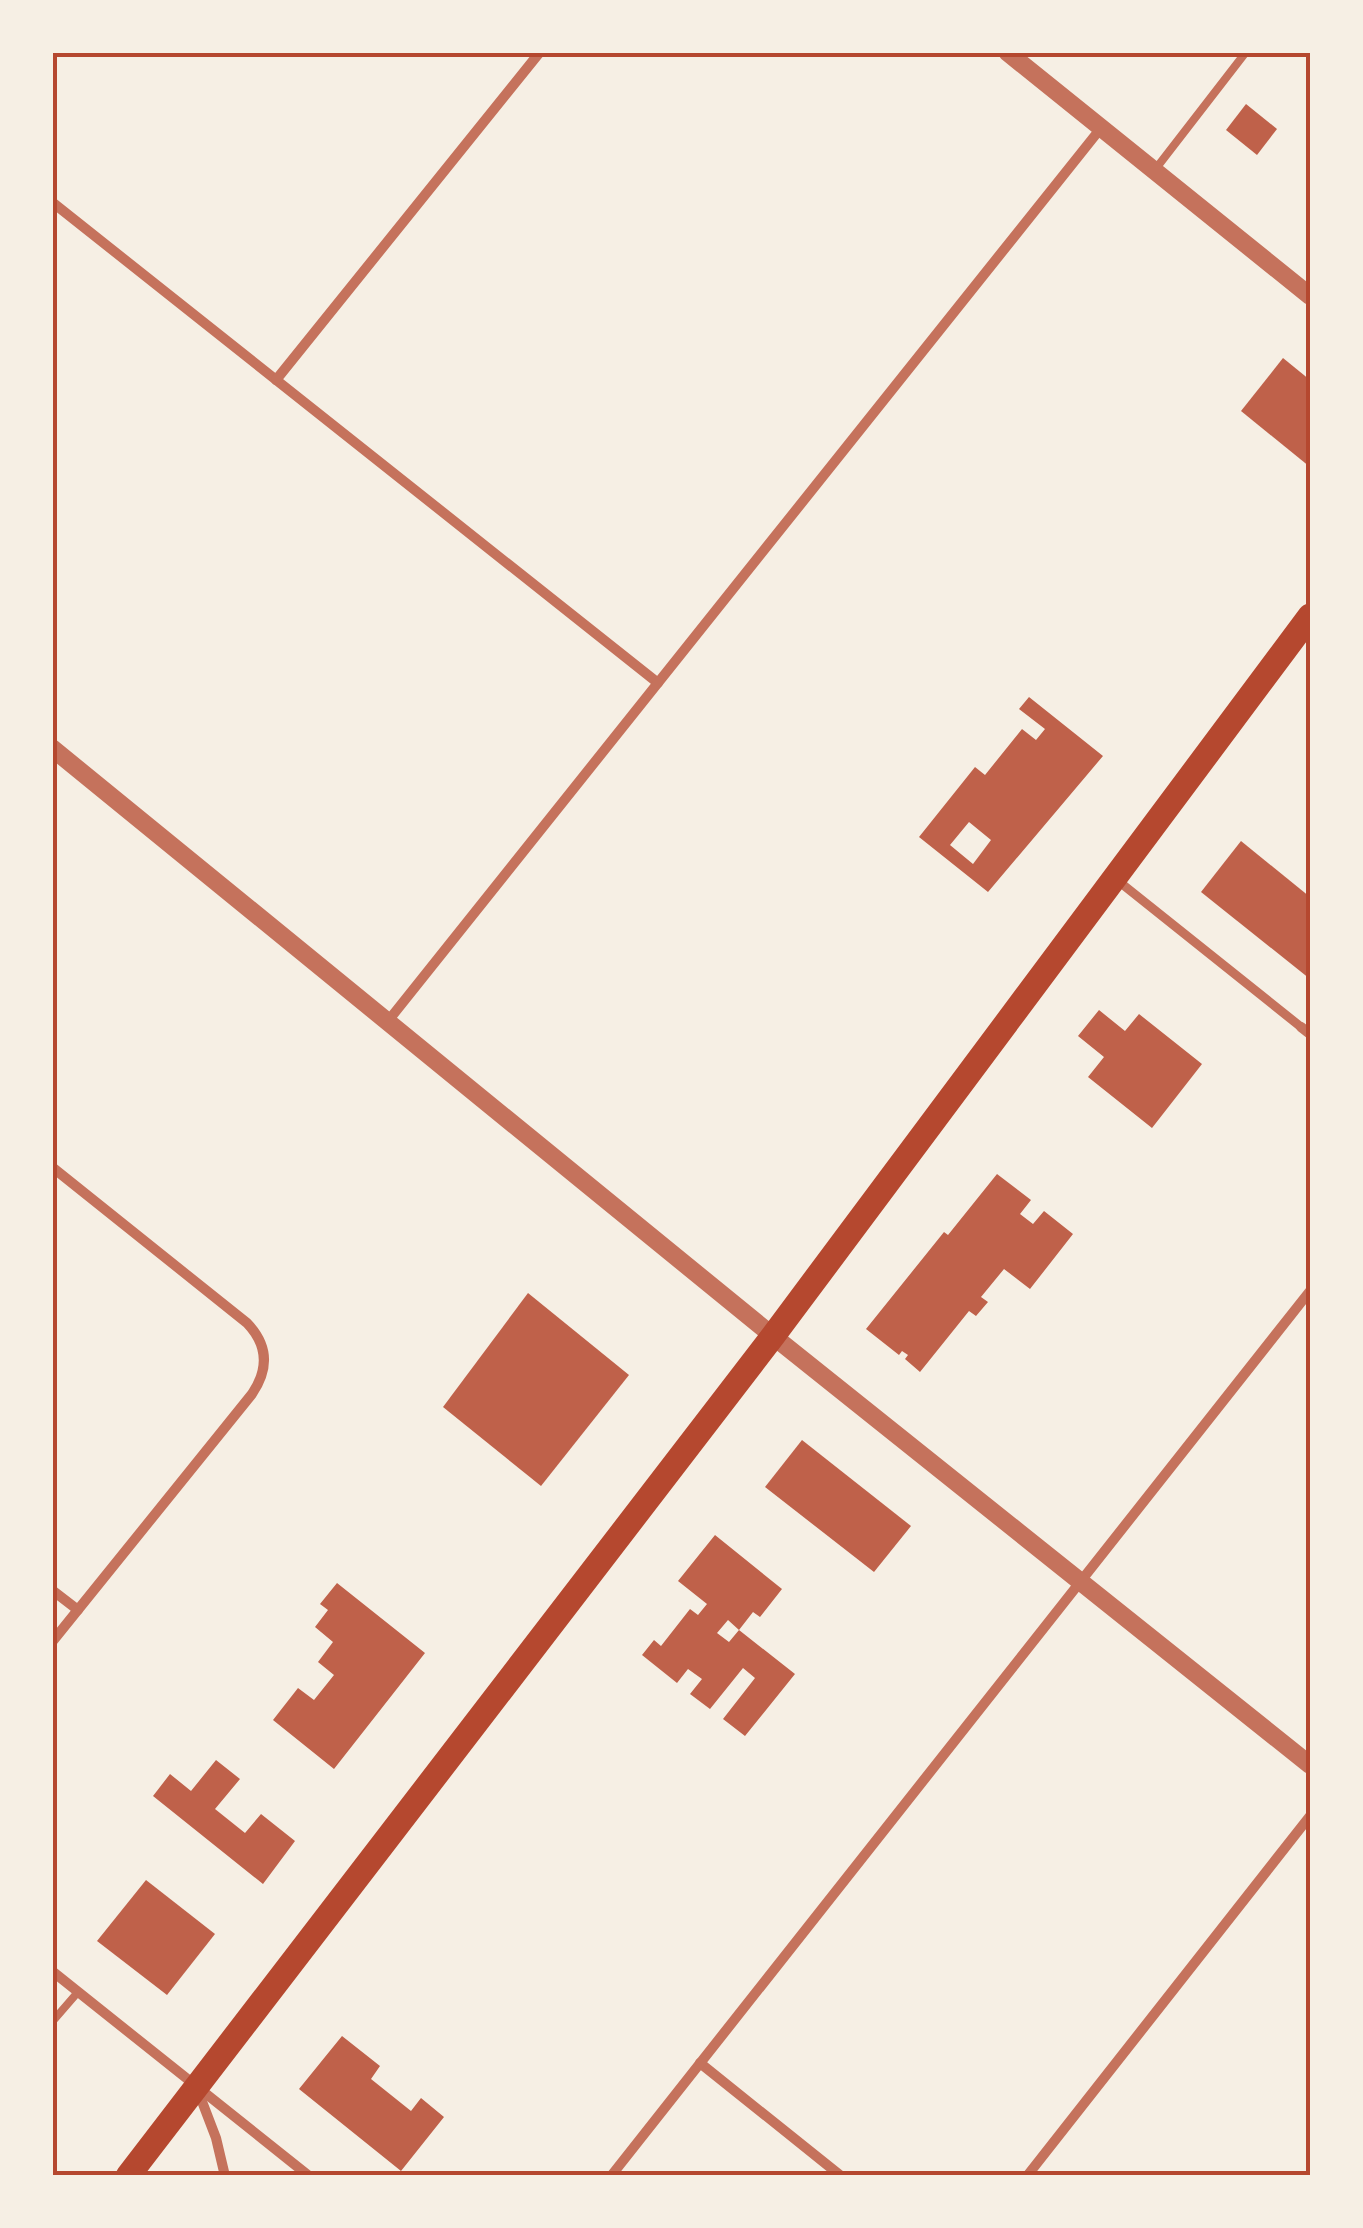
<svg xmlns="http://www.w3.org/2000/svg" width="1363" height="2228" viewBox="0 0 1363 2228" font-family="Manrope,sans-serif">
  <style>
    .building { fill: #bf614a; fill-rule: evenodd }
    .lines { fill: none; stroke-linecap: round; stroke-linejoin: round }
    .service { stroke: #c5725c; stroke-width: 8 }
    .pedestrian { stroke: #c5725c; stroke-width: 9 }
    .minor { stroke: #c5725c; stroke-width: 10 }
    .tertiary { stroke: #c5725c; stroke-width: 18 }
    .primary { stroke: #b5482f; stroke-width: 25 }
    .neatline { fill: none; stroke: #b5482f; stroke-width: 4 }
  </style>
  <rect width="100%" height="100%" fill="#f6efe4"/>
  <g class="building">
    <polygon points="1246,104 1277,129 1257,155 1226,130"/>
    <polygon points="1283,358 1310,380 1310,467 1241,411"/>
    <path d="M1029,697L1103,756L988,892L919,837L975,767L985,775L1022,729L1036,740L1045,729L1019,709ZM969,822L991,840L973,864L950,845Z"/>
    <polygon points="1241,841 1310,897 1310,979 1201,892"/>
    <polygon points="1099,1010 1125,1031 1139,1014 1202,1064 1152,1128 1088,1077 1104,1057 1078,1036"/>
    <polygon points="997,1174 1031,1200 1020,1214 1033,1224 1044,1211 1073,1234 1030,1289 1004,1269 981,1297 988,1302 976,1316 969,1311 920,1372 905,1359 908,1355 902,1351 899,1355 866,1329 944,1232 948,1235"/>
    <polygon points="528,1293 629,1375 541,1486 443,1407"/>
    <polygon points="802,1440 911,1526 874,1572 765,1487"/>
    <path d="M715,1535L782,1589L760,1617L753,1612L739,1630L795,1674L745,1736L723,1719L755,1678L743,1668L710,1709L690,1694L702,1679L688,1669L677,1683L642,1655L654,1640L661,1646L690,1609L698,1615L707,1604L678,1581ZM728,1620L739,1630L729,1642L717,1633Z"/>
    <polygon points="337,1583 425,1653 334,1769 273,1720 298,1688 314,1700 334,1675 318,1662 333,1642 315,1627 328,1610 320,1604"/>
    <polygon points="216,1760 240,1779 215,1809 245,1833 261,1814 295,1841 263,1884 153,1796 170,1774 191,1791"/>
    <polygon points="146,1880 215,1934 167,1995 97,1941"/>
    <polygon points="342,2036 380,2066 371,2079 411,2111 421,2098 444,2117 401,2171 299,2089"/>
  </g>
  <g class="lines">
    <g class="service">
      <polyline points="1154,171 1246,52"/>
      <polyline points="52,2022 78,1992"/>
    </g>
    <polyline class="pedestrian" points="1117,880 1301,1027"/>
    <g class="minor">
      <polyline points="52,202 658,683"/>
      <polyline points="276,380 540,52"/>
      <polyline points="388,1021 1101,128"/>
      <polyline points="1301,1027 1310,1034"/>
      <path d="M52,1167L247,1323C268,1345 269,1369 252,1394L52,1642"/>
      <polyline points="52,1590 78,1610"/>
      <polyline points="52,1971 309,2176"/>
      <polyline points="700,2063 841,2176"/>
      <polyline points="198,2091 216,2138 225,2176"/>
      <polyline points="611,2176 1310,1291"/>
      <polyline points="1027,2176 1310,1816"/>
    </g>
    <g class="tertiary">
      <polyline points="1007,52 1310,296"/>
      <polyline points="52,748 773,1336 1310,1765"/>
    </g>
    <polyline class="primary" points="128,2176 773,1336 1310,616"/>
  </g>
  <rect width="1363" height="2228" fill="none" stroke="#f6efe4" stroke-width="110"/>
  <rect x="55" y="55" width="1253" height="2118" class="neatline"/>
</svg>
